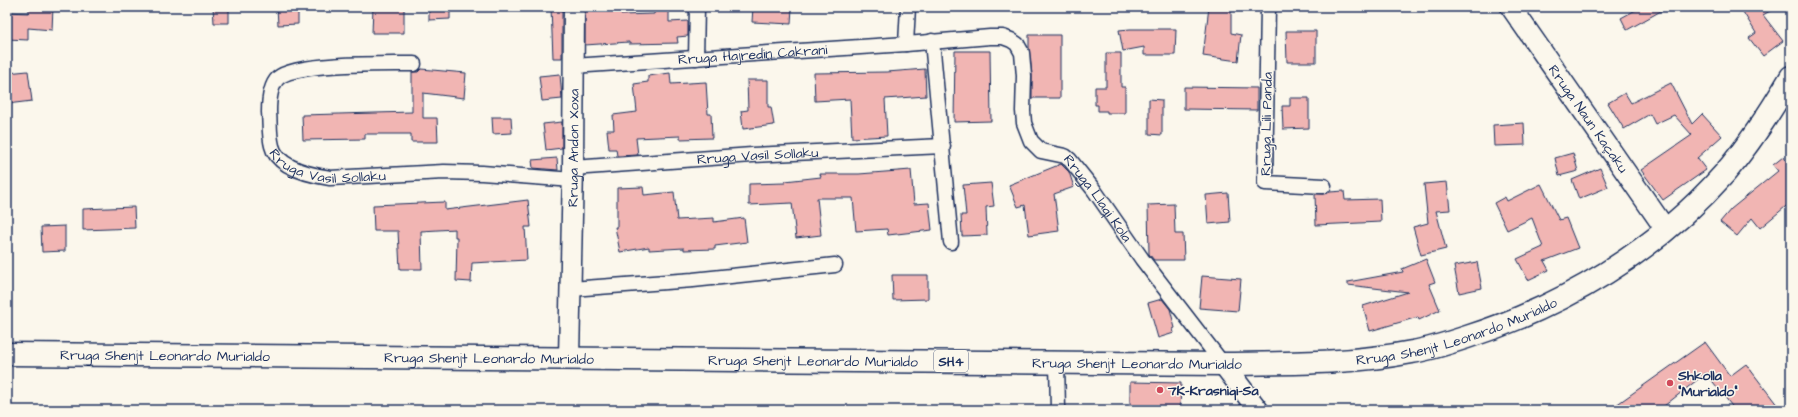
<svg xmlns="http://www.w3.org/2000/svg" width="1798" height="417" viewBox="0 0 1798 417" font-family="'Architects Daughter',sans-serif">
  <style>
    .building { fill: #f1b5b3; stroke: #1b2f5e }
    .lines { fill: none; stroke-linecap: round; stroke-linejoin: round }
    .street-casing { stroke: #1b2f5e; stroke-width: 17 }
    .secondary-casing { stroke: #1b2f5e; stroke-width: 23 }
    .primary-casing { stroke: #1b2f5e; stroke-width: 25 }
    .street { stroke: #fbf7ec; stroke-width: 14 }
    .secondary { stroke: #fbf7ec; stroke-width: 20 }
    .primary { stroke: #fbf7ec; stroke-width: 22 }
    .poi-dot { fill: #d1495b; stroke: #fbf7ec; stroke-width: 1.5 }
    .labels { text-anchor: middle; stroke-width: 3; stroke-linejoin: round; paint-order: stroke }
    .shield { fill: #fbf7ec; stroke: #5e6b89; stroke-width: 1 }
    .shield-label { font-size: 13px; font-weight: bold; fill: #1b2f5e }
    .street-label { font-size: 14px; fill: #1b2f5e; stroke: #fbf7ec }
    .poi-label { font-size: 14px; font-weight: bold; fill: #1b2f5e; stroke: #fbf7ec; text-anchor: start }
  </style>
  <rect width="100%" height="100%" fill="#fbf7ec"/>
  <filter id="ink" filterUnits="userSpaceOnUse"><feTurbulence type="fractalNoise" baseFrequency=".025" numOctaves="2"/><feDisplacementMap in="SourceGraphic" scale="8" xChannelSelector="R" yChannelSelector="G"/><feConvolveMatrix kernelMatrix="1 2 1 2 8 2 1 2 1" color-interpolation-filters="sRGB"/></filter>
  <g filter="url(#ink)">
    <g class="building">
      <polygon points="29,7 53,7 52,30 28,28 28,40 7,39 7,12 29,13"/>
      <polygon points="213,7 229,7 229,23 214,23"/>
      <polygon points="277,7 298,7 298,24 278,25"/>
      <polygon points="373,7 404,7 404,33 372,33"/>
      <polygon points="429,7 450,7 450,19 429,20"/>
      <polygon points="551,7 562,7 562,58 553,58"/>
      <polygon points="585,7 620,7 621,15 654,14 655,7 669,7 669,22 688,21 688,36 677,37 678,43 629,44 629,42 585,45"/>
      <polygon points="753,7 792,7 791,24 752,22"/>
      <polygon points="1209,7 1231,7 1231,33 1241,35 1238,61 1203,56"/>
      <polygon points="1641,7 1668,7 1627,30 1621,18"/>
      <polygon points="1740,7 1777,7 1763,15 1783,41 1763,56 1749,38 1756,33"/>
      <polygon points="1130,29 1176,29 1175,55 1144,55 1144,47 1123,51 1119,30"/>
      <polygon points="1286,31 1316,31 1316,62 1287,62"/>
      <polygon points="1029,35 1060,35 1060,98 1032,98 1032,75 1029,48"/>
      <polygon points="955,51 990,51 991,121 954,122"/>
      <polygon points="1106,53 1121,53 1121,87 1125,87 1125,113 1107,113 1107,111 1098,111 1098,105 1095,105 1095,87 1106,87"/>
      <polygon points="421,69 466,73 464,98 423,93 423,118 437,118 438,142 411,142 411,134 365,134 365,139 303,140 302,115 412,112 412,72 418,72"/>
      <polygon points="925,69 926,96 885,99 887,136 852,138 850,99 815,101 814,73 887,72"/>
      <polygon points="28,71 32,101 7,104 7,73"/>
      <polygon points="670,73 671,84 706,82 708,114 711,114 712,138 680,139 680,136 636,138 638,155 617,156 616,149 609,149 607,130 614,130 613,115 637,112 634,84 648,82 648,76"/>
      <polygon points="560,74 562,99 542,101 539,76"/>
      <polygon points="747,80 768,80 768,107 771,107 774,125 743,129 741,111 748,110"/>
      <polygon points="1671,83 1692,124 1702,114 1722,136 1697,158 1706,170 1663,200 1641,170 1692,135 1674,115 1655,124 1650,114 1624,129 1608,103 1625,93 1631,103"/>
      <polygon points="1184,87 1257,88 1257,110 1184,109"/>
      <polygon points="1290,98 1309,98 1309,128 1283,129 1282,106 1290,106"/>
      <polygon points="1149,99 1162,100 1162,135 1149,134"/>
      <polygon points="492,117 511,117 512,133 493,134"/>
      <polygon points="562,122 562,148 546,150 543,124"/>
      <polygon points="1524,123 1525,145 1494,146 1493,125"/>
      <polygon points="1573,153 1578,171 1559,176 1555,158"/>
      <polygon points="1783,157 1788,163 1791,160 1791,202 1760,228 1752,218 1737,236 1720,222 1731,209 1778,171 1773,165"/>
      <polygon points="557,158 558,170 533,168 532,160"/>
      <polygon points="1061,164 1069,172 1074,187 1054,194 1059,231 1029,235 1025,205 1018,207 1009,185"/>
      <polygon points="1600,168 1608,187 1579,199 1572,180"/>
      <polygon points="911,170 914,204 929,203 932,230 888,235 887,229 856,231 853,198 817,198 821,235 796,238 792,203 749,205 749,184 785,183 785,181 821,177 820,174 859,174"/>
      <polygon points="1447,182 1450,210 1436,211 1446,249 1421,255 1413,227 1428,223 1424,184"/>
      <polygon points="991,183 994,206 986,207 987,235 962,236 961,215 966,215 963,185"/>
      <polygon points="1541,184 1559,220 1566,218 1578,248 1544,261 1549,270 1528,280 1517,259 1543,247 1532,218 1507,230 1494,203 1505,197 1507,201"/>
      <polygon points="643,187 644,195 674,192 677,220 714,218 714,222 744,218 747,242 715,246 715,249 684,250 684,248 649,250 649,247 620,252 615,227 617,227 617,188"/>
      <polygon points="1344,191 1345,200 1380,199 1381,222 1316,225 1315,194 1324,194 1330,192"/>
      <polygon points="1228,193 1230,222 1208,224 1206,195"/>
      <polygon points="528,200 531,227 525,227 527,260 472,263 471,282 456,281 457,237 455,237 455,229 421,231 422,269 400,269 398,231 374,231 373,205 445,202 445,210"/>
      <polygon points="1174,204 1175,234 1183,234 1184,260 1154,260 1149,254 1148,205"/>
      <polygon points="134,207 135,228 83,230 83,209"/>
      <polygon points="65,226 65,251 42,252 41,227"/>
      <polygon points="1426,259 1435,282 1429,284 1440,310 1419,320 1418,317 1370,331 1363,306 1408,292 1348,285 1348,282 1403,272 1402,269"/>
      <polygon points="1477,262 1482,288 1459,293 1454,266"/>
      <polygon points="892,275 928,275 928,299 893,300"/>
      <polygon points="1202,276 1241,279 1238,311 1199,308"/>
      <polygon points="1162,299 1170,309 1175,328 1173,329 1174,333 1158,338 1148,303"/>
      <polygon points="1705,342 1730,376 1746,364 1781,410 1735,410 1706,373 1659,410 1609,410"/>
      <polygon points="1130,382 1181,383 1180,410 1130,410"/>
    </g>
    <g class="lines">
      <defs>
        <g id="street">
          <polyline points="1268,7 1265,183 1324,186"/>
          <polyline points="932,41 951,242"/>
          <polyline points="906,44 908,7"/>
          <polyline points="696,58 697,7"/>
          <path id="s1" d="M414,64C388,64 296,62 278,78C270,86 269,102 269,112C270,123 269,135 272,146C277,168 311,175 330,178L444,172L482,173L573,180"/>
          <path id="s2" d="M573,66L906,44L990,37H1003L1011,40L1017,44L1022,53L1024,76L1023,111L1024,123L1031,141L1041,151L1065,156L1070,160L1094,190L1142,259L1223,364"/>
          <path id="s3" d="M573,168L752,155L943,146"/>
          <polyline points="571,289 693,280 835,265"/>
          <polyline points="1057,362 1058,410"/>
        </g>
        <g id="secondary">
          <path id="s4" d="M1511,7L1666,230"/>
          <path id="s5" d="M569,358L573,168L574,7"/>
          <polyline points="1223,364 1258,410"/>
        </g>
        <g id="primary">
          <path id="s6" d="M7,354L1223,364C1286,363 1350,364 1412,352C1431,349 1449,343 1467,337C1564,306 1656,251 1724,174C1749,145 1771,111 1791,77"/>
        </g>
      </defs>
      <use href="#street" class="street-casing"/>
      <use href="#secondary" class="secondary-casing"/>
      <use href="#primary" class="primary-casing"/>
      <use href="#street" class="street"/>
      <use href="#secondary" class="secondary"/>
      <use href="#primary" class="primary"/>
    </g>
  </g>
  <g class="poi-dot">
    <circle cx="1670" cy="383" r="4"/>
    <circle cx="1160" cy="390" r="4"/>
  </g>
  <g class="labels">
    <rect class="shield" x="934" y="350" width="34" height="22" rx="3"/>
    <g class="shield-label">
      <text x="951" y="366">SH4</text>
    </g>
    <g class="street-label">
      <text dy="5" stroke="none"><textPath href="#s2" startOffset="180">Rruga Hajredin Cakrani</textPath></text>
      <text dy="5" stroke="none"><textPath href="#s4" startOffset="136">Rruga Naun Kaçaku</textPath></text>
      <text transform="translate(1266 124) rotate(-89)" y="5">Rruga Lili Panda</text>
      <text dy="5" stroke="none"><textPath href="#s5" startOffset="210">Rruga Andon Xoxa</textPath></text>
      <text dy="5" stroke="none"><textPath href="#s3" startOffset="185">Rruga Vasil Sollaku</textPath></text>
      <text dy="5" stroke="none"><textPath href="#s1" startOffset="273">Rruga Vasil Sollaku</textPath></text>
      <text dy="5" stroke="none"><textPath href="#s2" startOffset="639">Rruga Llaqi Kola</textPath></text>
      <text dy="5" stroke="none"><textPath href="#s6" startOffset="1454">Rruga Shenjt Leonardo Murialdo</textPath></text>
      <text dy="5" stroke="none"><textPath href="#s6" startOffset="158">Rruga Shenjt Leonardo Murialdo</textPath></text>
      <text dy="5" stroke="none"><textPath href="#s6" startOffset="482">Rruga Shenjt Leonardo Murialdo</textPath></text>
      <text dy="5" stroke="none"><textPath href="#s6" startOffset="806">Rruga Shenjt Leonardo Murialdo</textPath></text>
      <text dy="5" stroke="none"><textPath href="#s6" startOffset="1130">Rruga Shenjt Leonardo Murialdo</textPath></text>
    </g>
    <g class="poi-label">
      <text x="1678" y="380">Shkolla<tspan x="1678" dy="16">"Murialdo"</tspan></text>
      <text x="1168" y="395">7K-Krasniqi-Sa</text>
    </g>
  </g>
  <rect width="1798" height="417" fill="none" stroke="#fbf7ec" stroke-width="24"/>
  <rect x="12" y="12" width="1774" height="393" fill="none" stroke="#1b2f5e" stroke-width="1.5" filter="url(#ink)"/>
</svg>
